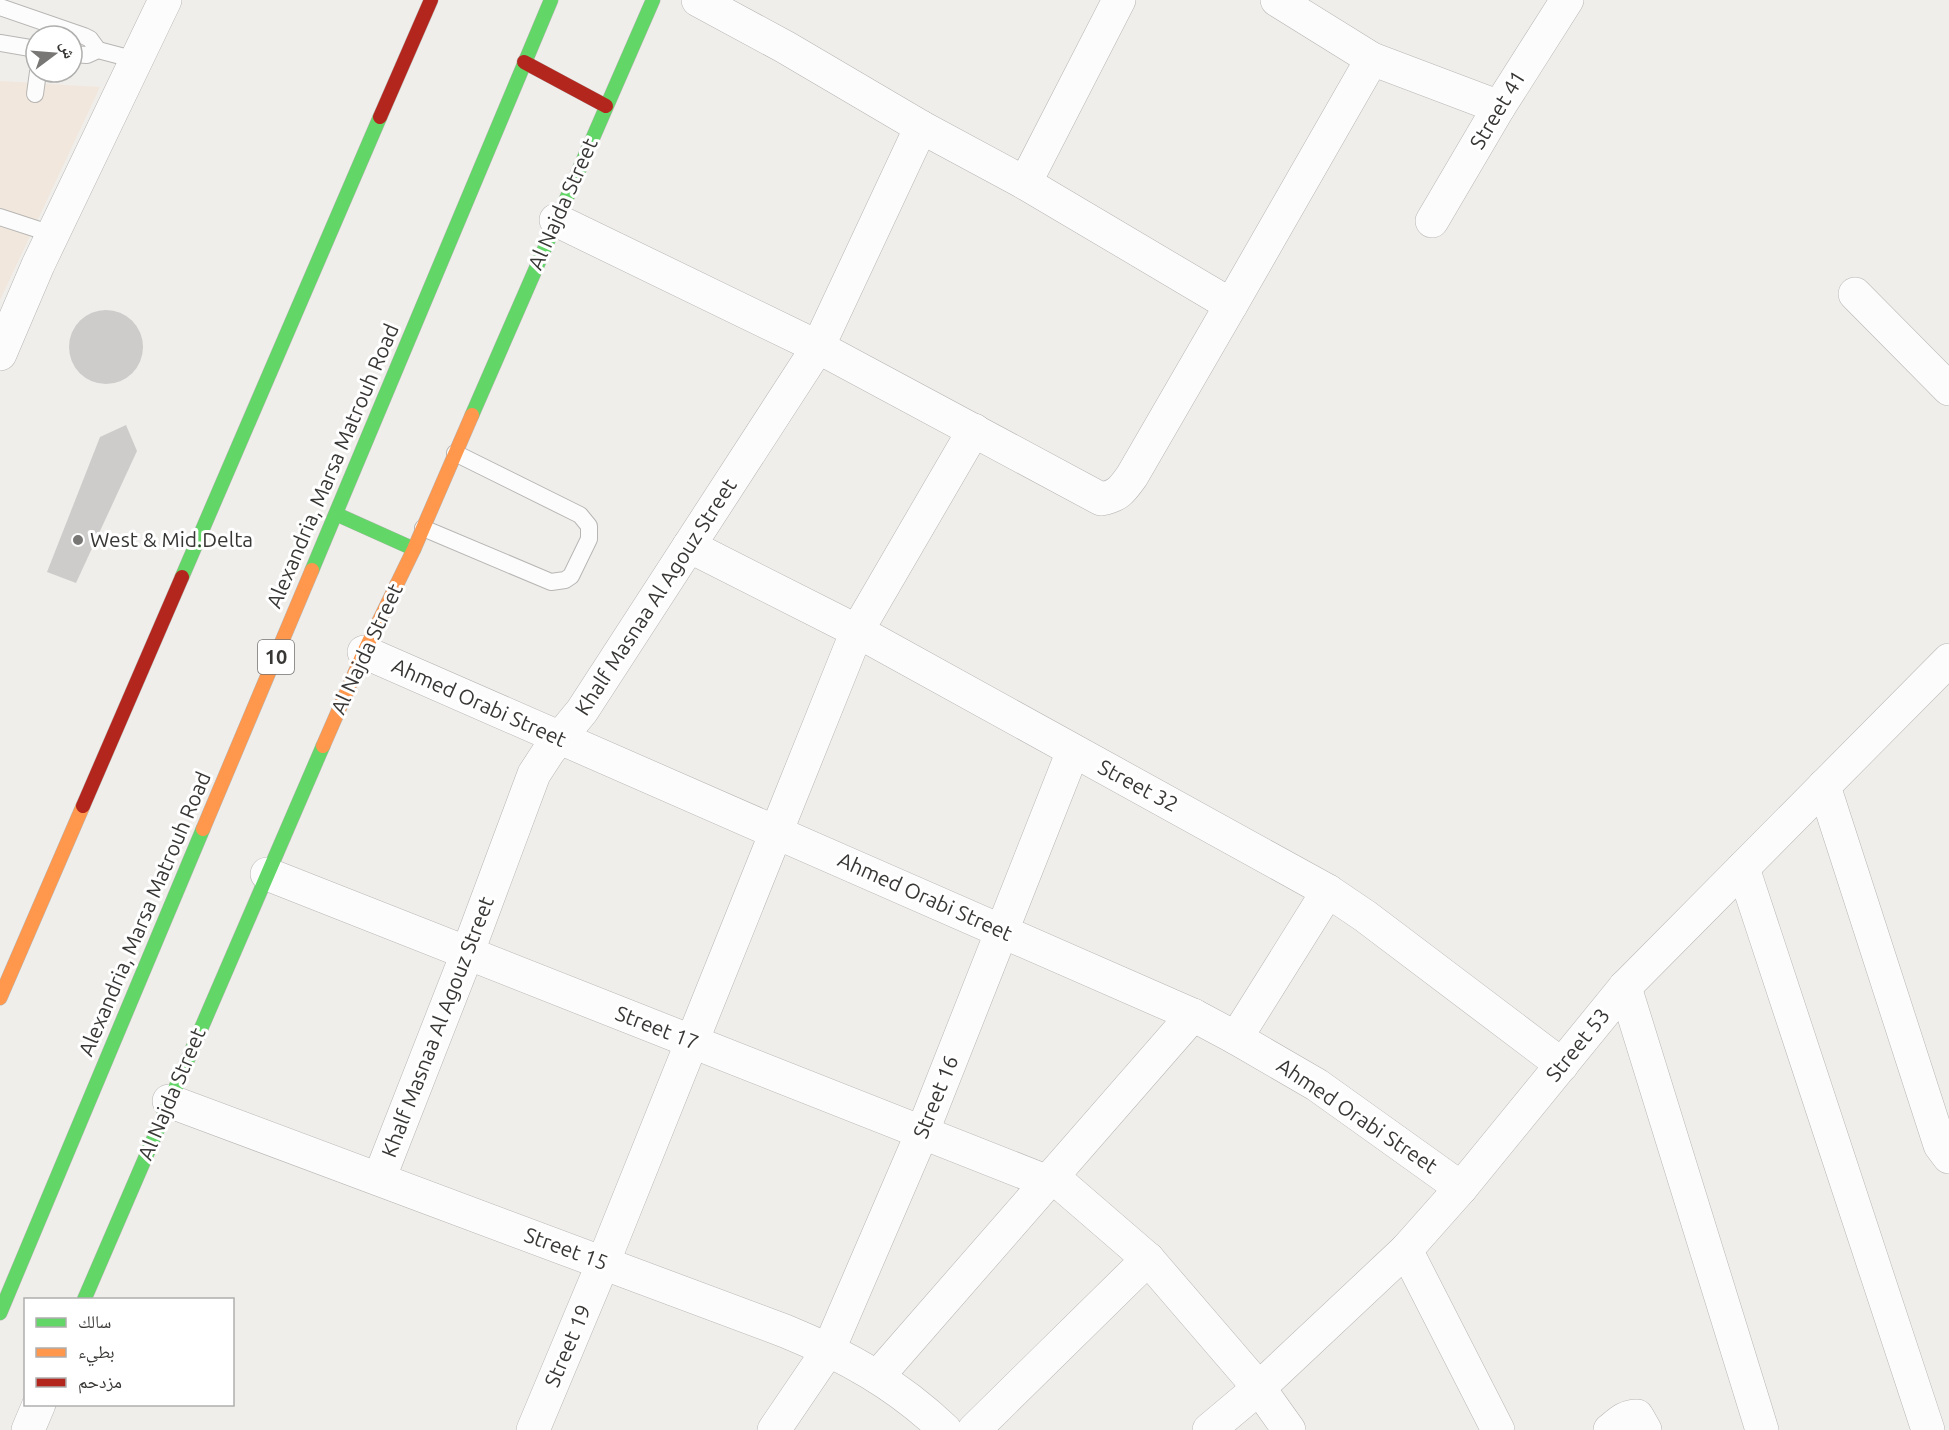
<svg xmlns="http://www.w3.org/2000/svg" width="1949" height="1430" viewBox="0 0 1949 1430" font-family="Ubuntu,'Noto Naskh Arabic',sans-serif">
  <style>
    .commercial { fill: #f1e7dc }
    .building { fill: #cecccb }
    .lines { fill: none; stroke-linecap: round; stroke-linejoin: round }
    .lane-casing { stroke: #b7b6b4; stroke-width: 18 }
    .street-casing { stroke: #b7b6b4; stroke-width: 34 }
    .fast-casing { stroke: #b7b6b4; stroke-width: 15 }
    .slow-casing { stroke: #b7b6b4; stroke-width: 15 }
    .jam-casing { stroke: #b7b6b4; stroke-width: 15 }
    .lane { stroke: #fdfcfc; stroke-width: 16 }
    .street { stroke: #fdfcfc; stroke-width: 33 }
    .fast { stroke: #63d668; stroke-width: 14 }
    .slow { stroke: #ff974d; stroke-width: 14 }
    .jam { stroke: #b3261e; stroke-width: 14 }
    .poi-dot { fill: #787775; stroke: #fff; stroke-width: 2 }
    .labels { text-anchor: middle; stroke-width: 6; stroke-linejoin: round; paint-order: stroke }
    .shield { fill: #fff; stroke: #747372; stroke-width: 1.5 }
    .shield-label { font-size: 20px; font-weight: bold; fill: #383735 }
    .street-label { font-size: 21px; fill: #383735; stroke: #fff }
    .poi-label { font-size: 21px; fill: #383735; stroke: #fff; text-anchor: start }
  </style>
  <rect width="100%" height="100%" fill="#f0eeeb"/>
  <polygon class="commercial" points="0,81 100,87 0,300"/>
  <g class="building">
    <circle cx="106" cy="347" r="37"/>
    <polygon points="126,425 137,451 76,583 47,572 100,437"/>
  </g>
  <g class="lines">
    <defs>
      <g id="lane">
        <polyline points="0,7 84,36 90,39 98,50"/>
        <polyline points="0,43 36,49"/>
        <polyline points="72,54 87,55 98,50 136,60"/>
        <polyline points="35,94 38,72"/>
        <polyline points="0,217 52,234"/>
        <polyline points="423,528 551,582 565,580 571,576 589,539 589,526 580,515 455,453"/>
      </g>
      <g id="street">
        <polyline points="698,0 785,47 921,127 1025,183 1231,305 1372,59"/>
        <polyline points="1277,0 1372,59 1499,107"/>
        <polyline points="1025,183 1119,0"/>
        <path d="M556,220L818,347L1101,499C1118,496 1122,490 1132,476L1231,305"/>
        <polyline points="1432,221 1499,107 1567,0"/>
        <polyline points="1855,294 1949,389"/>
        <polyline points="0,354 38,265 165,0"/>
        <polyline points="689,546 857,631 1328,891 1365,916 1562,1065"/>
        <polyline points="364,652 1193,1015 1236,1038 1317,1085 1461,1188"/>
        <polyline points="1824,786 1940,1145 1949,1157"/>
        <polyline points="1743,868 1928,1430"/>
        <polyline points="267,874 1048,1182"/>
        <polyline points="1625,987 1762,1430"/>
        <polyline points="1236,1038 1328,891"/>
        <path d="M169,1101L785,1331C846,1356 897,1384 945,1430"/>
        <polyline points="1053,1177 1148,1259 1259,1388 1289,1430"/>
        <polyline points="379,1179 467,954 534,774 549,751 582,711 818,347 921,127"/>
        <polyline points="1406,1250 1498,1430"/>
        <polyline points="878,1376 1193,1015"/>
        <polyline points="28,1430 39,1404"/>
        <polyline points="533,1430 603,1263 857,631 974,430"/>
        <polyline points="774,1430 829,1349 922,1133 1073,751"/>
        <polyline points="974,1430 1148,1259"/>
        <polyline points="1209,1430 1259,1388 1406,1250 1461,1188 1625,987 1949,660"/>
        <path d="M1610,1430C1619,1423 1625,1416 1637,1416L1645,1430"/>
      </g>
      <g id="fast">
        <polyline points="472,415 653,0"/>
        <polyline points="336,514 414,549"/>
        <polyline points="312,570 551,0"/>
        <polyline points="182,577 380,117"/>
        <polyline points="84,1300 323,746"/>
        <polyline points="0,1313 203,829"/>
      </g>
      <g id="slow">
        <polyline points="323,746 364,652 414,549 472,415"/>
        <polyline points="203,829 312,570"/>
        <polyline points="0,998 83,806"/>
      </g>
      <g id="jam">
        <polyline points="524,62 606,106"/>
        <polyline points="380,117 431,0"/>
        <polyline points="83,806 182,577"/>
      </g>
    </defs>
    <use href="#lane" class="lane-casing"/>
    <use href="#street" class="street-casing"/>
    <use href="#fast" class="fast-casing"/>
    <use href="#slow" class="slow-casing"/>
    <use href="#jam" class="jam-casing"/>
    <use href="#lane" class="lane"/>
    <use href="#street" class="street"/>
    <use href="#fast" class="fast"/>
    <use href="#slow" class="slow"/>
    <use href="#jam" class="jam"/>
  </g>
  <circle class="poi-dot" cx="78" cy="540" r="6"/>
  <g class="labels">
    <rect class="shield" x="258" y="640" width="36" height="34" rx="4.5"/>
    <g class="shield-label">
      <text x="276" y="664">10</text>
    </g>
    <g class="street-label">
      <text transform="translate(1498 110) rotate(-59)" y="7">Street 41</text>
      <text transform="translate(563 204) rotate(-66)" y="7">Al Najda Street</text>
      <text transform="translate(333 466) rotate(-67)" y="7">Alexandria, Marsa Matrouh Road</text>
      <text transform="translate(656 597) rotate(-57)" y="7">Khalf Masnaa Al Agouz Street</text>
      <text transform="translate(367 649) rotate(-65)" y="7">Al Najda Street</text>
      <text transform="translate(479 703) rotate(24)" y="7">Ahmed Orabi Street</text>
      <text transform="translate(1138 786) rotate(28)" y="7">Street 32</text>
      <text transform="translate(925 897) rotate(24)" y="7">Ahmed Orabi Street</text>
      <text transform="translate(145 914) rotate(-67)" y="7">Alexandria, Marsa Matrouh Road</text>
      <text transform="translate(438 1027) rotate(-69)" y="7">Khalf Masnaa Al Agouz Street</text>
      <text transform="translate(657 1028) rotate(21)" y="7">Street 17</text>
      <text transform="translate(1578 1045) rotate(-51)" y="7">Street 53</text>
      <text transform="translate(172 1094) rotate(-67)" y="7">Al Najda Street</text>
      <text transform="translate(936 1097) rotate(-68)" y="7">Street 16</text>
      <text transform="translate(1357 1116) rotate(34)" y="7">Ahmed Orabi Street</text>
      <text transform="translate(566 1249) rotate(20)" y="7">Street 15</text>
      <text transform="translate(568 1346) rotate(-67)" y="7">Street 19</text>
    </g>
    <g class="poi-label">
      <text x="90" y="547">West &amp; Mid.Delta</text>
    </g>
  </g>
  <rect x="24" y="1298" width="210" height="108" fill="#ffffff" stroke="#afafae" stroke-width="1.5"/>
  <rect x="36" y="1318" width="30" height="9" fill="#63d668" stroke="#afafae" stroke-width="1.5"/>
  <text x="78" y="1328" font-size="18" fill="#383735">سالك</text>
  <rect x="36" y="1348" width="30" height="9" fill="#ff974d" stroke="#afafae" stroke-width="1.5"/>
  <text x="78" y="1358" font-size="18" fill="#383735">بطيء</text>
  <rect x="36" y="1378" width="30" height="9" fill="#b3261e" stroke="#afafae" stroke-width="1.5"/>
  <text x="78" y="1388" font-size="18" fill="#383735">مزدحم</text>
  <g transform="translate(54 54) rotate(74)"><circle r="28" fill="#ffffff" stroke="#afafae" stroke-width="1.5"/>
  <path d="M0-4.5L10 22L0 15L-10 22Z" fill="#787775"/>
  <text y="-9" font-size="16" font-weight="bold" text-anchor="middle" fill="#383735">ش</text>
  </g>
</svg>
